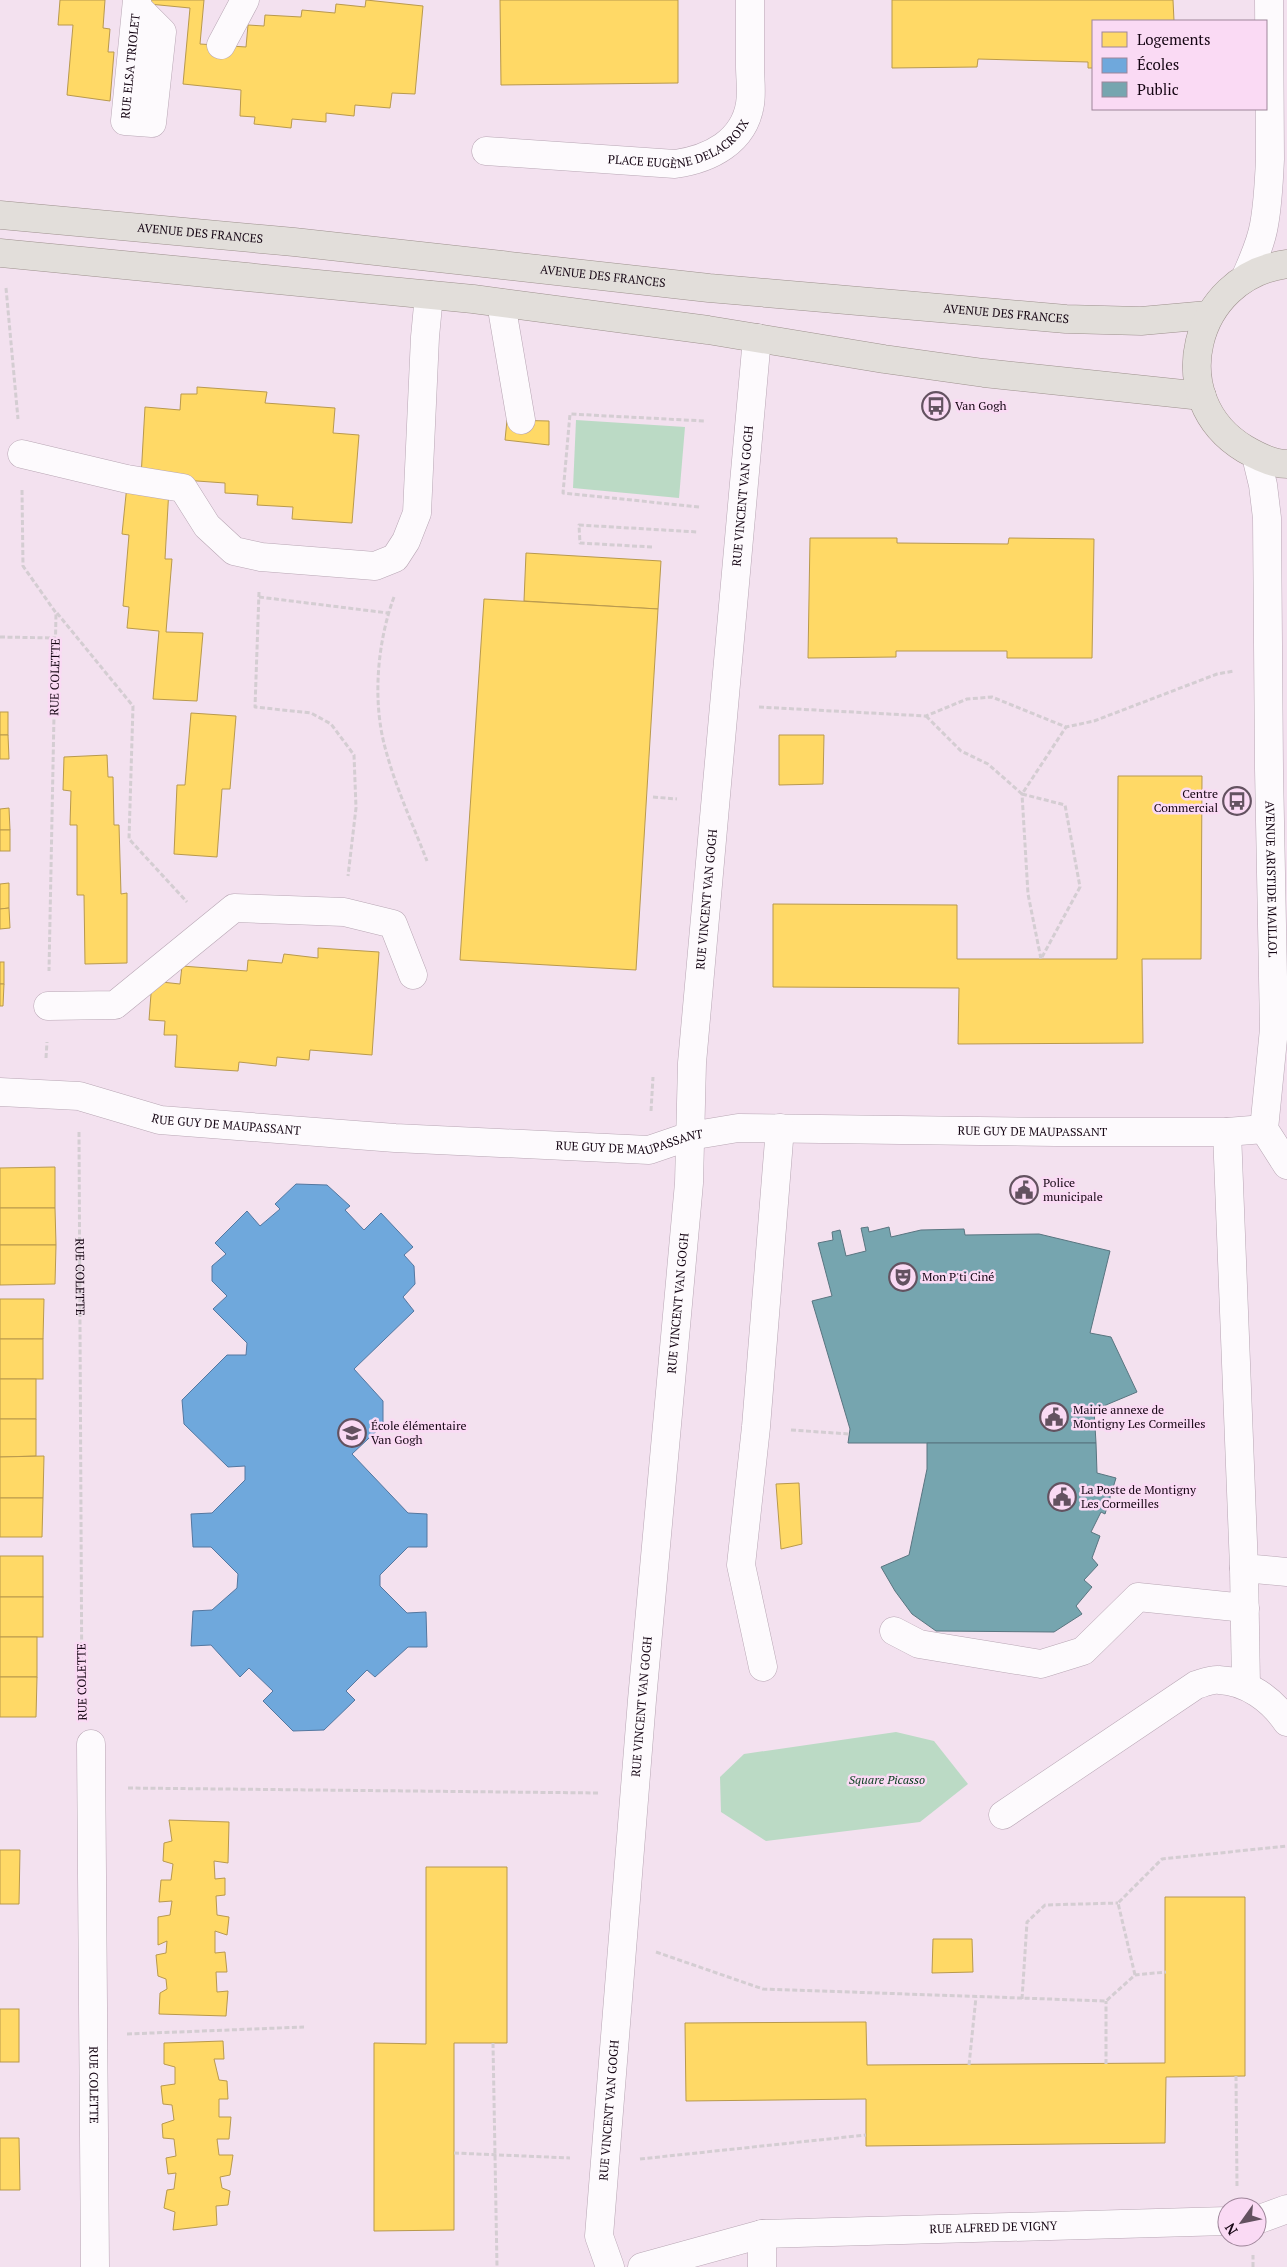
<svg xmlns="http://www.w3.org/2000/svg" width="1287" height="2267" viewBox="0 0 1287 2267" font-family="'PT Serif',serif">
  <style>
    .green { fill: #bbdac5 }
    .homes { fill: #ffd966; stroke: #b9994d }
    .schools { fill: #6fa8dc; stroke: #5477a0 }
    .public { fill: #76a5af; stroke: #597580 }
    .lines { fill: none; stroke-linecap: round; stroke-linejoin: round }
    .minor-casing { stroke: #b8a6b4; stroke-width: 29 }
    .major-casing { stroke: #9d918d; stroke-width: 29 }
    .path { stroke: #d4cdd2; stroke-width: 3; stroke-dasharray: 5 2.5; stroke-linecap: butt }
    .minor { stroke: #fdfafd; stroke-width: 28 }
    .major { stroke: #e2deda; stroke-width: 28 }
    .labels { text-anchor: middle; stroke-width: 5; stroke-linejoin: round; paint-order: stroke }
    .street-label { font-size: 12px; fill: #150513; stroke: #fadaf4 }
    .poi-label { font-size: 12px; fill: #150513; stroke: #fadaf4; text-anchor: start }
    .park-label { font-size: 12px; font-style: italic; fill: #083d1e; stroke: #fadaf4 }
  </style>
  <rect width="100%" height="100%" fill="#f3e1ef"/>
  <g class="green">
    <polygon points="576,420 685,427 679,498 573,488"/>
    <polygon points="896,1732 934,1741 968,1784 920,1822 766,1841 721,1812 720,1777 744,1754"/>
  </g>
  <g class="homes">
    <polygon points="60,0 105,0 103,28 110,29 108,52 114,52 110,101 67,95 73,25 58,25"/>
    <polygon points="149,0 204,0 200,44 246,47 248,25 264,26 265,15 301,17 302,10 335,13 336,4 365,7 366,0 423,6 415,94 392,93 390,108 355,105 354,116 326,113 326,122 292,119 291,128 254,124 255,117 240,116 241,90 183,84 190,8 149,4"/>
    <polygon points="500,0 678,0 678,83 501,85"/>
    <polygon points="892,0 1173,0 1174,21 1093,21 1093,68 1088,68 1088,62 978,59 977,67 892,68"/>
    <polygon points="197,387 267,392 265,403 335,408 333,433 359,435 352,523 292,519 293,507 257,505 258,495 225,493 225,483 141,477 145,407 180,410 181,394 197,394"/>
    <polygon points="507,420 549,421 549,445 505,440"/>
    <polygon points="127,485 169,488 165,559 172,559 166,632 203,633 197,701 153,699 159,631 127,628 129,607 123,606 129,535 122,534"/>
    <polygon points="810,538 897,538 897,543 1008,544 1009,538 1094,539 1092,658 1007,658 1007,651 896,651 896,657 808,658"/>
    <polygon points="526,553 661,561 658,609 524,601"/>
    <polygon points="484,599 658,609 636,970 460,960"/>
    <rect x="0" y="712" width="8" height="23"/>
    <polygon points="191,713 236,716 230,789 222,789 217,857 174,854 177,785 185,785"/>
    <polygon points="0,735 8,735 9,759 0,759"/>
    <polygon points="779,735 824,735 823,784 779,785"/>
    <polygon points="107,755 108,777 113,777 114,825 119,825 121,894 127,893 127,963 85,964 84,895 77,895 77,825 70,825 71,791 63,790 64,757"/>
    <polygon points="1118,776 1202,776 1201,959 1142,959 1143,1043 958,1044 959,988 773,987 773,904 957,905 957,959 1117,959"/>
    <polygon points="9,808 10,830 0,830 0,809"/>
    <rect x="0" y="830" width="10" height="21"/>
    <polygon points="9,883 9,908 0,909 0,884"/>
    <polygon points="9,908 10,928 0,929 0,909"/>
    <polygon points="318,948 379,952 372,1055 310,1050 309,1060 277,1057 276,1066 239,1062 238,1071 175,1067 177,1035 164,1035 165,1021 149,1020 152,981 180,984 182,966 247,971 248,960 282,963 284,954 318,958"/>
    <rect x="0" y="962" width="4" height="22"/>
    <polygon points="0,984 4,984 3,1006 0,1006"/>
    <polygon points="55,1167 55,1208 0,1208 0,1168"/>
    <polygon points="0,1208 55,1208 56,1245 0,1245"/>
    <polygon points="0,1245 56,1245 55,1284 0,1285"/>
    <polygon points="0,1299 44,1299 43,1339 0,1339"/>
    <rect x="0" y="1339" width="43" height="40"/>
    <rect x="0" y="1379" width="36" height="40"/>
    <polygon points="0,1419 36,1419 36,1456 0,1457"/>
    <polygon points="44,1456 43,1498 0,1498 0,1457"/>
    <polygon points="799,1483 802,1544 781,1549 776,1484"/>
    <polygon points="0,1498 43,1498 42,1537 0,1537"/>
    <rect x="0" y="1556" width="43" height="41"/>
    <rect x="0" y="1597" width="43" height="40"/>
    <rect x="0" y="1637" width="37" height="40"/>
    <polygon points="0,1677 37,1677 36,1717 0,1717"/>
    <polygon points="169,1820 229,1822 228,1863 214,1861 215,1879 225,1878 225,1895 216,1896 217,1915 229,1917 227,1935 215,1931 215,1953 225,1952 227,1972 216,1972 217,1992 228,1991 226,2016 159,2014 160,1993 167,1989 166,1979 158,1976 156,1955 166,1953 167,1941 158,1945 158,1917 170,1915 172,1901 159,1902 161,1880 171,1880 173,1864 163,1861 164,1843 172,1841"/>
    <polygon points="0,1850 20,1850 19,1904 0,1904"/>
    <polygon points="426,1867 507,1867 507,2043 454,2043 454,2230 374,2231 374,2043 426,2044"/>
    <polygon points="1165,1897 1245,1897 1245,2076 1166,2077 1165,2143 866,2146 866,2099 686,2101 685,2023 866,2022 867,2065 1165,2063"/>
    <polygon points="933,1939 972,1939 973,1972 932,1973"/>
    <rect x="0" y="2009" width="19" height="53"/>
    <polygon points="223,2041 224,2059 214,2059 219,2080 227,2081 228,2099 219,2099 219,2117 231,2117 229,2139 217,2139 219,2155 233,2155 230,2175 220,2177 222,2188 230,2191 228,2205 216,2206 217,2225 173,2230 175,2212 164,2208 167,2190 174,2189 176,2173 168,2174 166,2158 176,2156 174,2139 163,2138 162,2124 174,2120 172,2105 163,2104 161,2086 175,2084 175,2067 164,2064 164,2043"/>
    <polygon points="0,2138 19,2138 20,2190 0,2190"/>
  </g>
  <polygon class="schools" points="296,1184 327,1185 350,1206 345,1210 364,1230 381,1213 413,1247 404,1255 414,1266 415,1284 403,1297 414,1311 354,1369 383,1401 383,1425 352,1454 408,1513 427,1514 427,1547 408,1547 380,1575 380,1586 407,1613 426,1612 427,1647 408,1647 375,1677 367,1670 346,1691 355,1700 324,1730 293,1731 263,1701 273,1691 249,1668 240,1677 211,1645 191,1646 193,1611 212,1610 237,1588 238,1574 211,1547 193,1547 191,1514 212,1513 245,1480 245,1466 228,1467 184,1424 182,1400 227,1355 246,1355 247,1343 213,1309 227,1296 212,1281 212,1266 226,1254 215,1243 247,1211 260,1226 280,1209 275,1204"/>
  <g class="public">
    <polygon points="868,1227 869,1232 889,1227 891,1237 921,1230 964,1229 965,1235 1039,1234 1110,1251 1090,1333 1111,1337 1137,1392 1094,1410 1096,1443 848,1443 850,1429 812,1301 832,1296 818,1243 833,1240 832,1232 840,1230 846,1256 866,1251 861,1228"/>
    <polygon points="927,1443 1096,1443 1097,1473 1116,1478 1105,1514 1101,1512 1091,1532 1100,1536 1092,1558 1098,1565 1084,1580 1092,1587 1076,1606 1082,1614 1054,1632 936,1631 912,1614 895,1591 881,1567 909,1555 927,1469"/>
  </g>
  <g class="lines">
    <defs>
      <g id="minor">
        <path id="s2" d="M137,7L162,32L152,123L125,121L137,0"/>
        <polyline points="221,45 245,0"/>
        <path id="s3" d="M486,151L675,164C710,159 744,142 750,104C752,92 750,78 750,66C750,44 750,22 750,0"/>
        <path d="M1246,276C1253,260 1261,243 1264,225C1268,204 1269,181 1270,159L1269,0"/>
        <polyline points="501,303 521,420"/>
        <polyline points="22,454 127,479 183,488 207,526 234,551 261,557 375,566 395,558 406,541 417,513 425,337 429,295"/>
        <path id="s4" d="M1256,456L1263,485L1267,518L1269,769L1274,1029L1264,1129L1287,1165"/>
        <polyline points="48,1006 115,1005 234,908 344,912 393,924 413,975"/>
        <path id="s5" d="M0,1092L79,1096L160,1120L395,1138L649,1150L690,1136L738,1128L1056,1132H1227L1264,1129"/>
        <polyline points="1227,1132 1244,1568 1287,1572"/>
        <polyline points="1244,1568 1246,1686"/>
        <polyline points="894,1631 919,1644 1041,1664 1083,1651 1138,1597 1245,1608"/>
        <polyline points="763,1667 741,1565 756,1427 780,1128"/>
        <path id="s6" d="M91,1744L95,2267"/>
        <path d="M1003,1815L1196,1685C1203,1683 1212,1679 1219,1680C1247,1681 1272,1700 1287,1722"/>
        <polyline points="1257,2220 1287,2209"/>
        <polyline points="762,2234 762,2267"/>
        <path id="s7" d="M610,2267L599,2236L642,1700L689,1183L692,1063L757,338"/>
        <path id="s8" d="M642,2267L762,2234L1227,2221"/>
      </g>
      <g id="major">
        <path id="s9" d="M0,215L294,242L709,288L1066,319L1141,321L1208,315"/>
        <polyline points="0,253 473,299 708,330 884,359 984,373 1202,396"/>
        <path d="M1287,264C1193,276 1162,399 1245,449C1257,456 1273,464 1287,464"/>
      </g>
    </defs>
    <use href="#minor" class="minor-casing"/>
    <use href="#major" class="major-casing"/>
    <g class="path">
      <polyline points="6,288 18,419"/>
      <polyline points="22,490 23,566 56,613 49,971"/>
      <polyline points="699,507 563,493 570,414 705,421"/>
      <polyline points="652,547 580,543 579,525 698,532"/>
      <polyline points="259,592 255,707 311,713 331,724 354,755 356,808 348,876"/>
      <polyline points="259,597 388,613"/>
      <path d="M394,597C377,643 372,703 386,751C396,788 413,825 427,861"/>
      <polyline points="57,613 133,706 129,839 187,902"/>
      <polyline points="0,637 56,638"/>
      <polyline points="759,707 926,716 967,699 992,697 1066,727 1094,721 1217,674 1234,671"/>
      <polyline points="926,716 961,751 988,764 1022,794 1066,727"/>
      <polygon points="1022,794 1065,805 1080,887 1041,959 1028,894"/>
      <polyline points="653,797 677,799"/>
      <polyline points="46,1058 47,1042"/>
      <polyline points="651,1111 653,1077"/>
      <path id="s1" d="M79,1132L82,1711"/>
      <polyline points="791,1430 849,1434"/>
      <polyline points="128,1788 599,1793"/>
      <polyline points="656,1952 763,1989 1106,2001 1135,1975 1166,1972"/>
      <polyline points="1135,1975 1118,1903 1162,1859 1287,1846"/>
      <polyline points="1022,1999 1027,1922 1045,1905 1118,1903"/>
      <polyline points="127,2034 304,2027"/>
      <polyline points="493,2043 497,2267"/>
      <polyline points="1106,2064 1106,2001"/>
      <polyline points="969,2065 976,1997"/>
      <polyline points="1236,2076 1237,2188"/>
      <polyline points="454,2153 570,2158"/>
      <polyline points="640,2159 866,2135"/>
      <polyline points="1253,2267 1253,2255"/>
    </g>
    <use href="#minor" class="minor"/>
    <use href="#major" class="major"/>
  </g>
  <defs>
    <symbol id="bus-ring" viewBox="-11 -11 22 22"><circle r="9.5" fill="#fadaf4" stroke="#635260" stroke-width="1.5"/><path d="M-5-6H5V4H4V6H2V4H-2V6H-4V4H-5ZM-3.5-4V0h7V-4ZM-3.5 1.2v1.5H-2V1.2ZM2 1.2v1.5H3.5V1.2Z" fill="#635260"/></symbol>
    <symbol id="civic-ring" viewBox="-11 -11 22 22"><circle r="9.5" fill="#fadaf4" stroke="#635260" stroke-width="1.5"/><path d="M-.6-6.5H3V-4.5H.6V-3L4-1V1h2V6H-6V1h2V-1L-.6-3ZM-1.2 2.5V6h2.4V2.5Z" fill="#635260"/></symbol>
    <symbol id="theatre-ring" viewBox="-11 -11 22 22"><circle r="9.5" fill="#fadaf4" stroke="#635260" stroke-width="1.5"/><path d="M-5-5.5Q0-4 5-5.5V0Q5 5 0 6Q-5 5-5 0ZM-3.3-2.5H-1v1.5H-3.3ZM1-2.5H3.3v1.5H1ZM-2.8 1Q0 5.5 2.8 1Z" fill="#635260"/></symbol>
    <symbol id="school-ring" viewBox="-11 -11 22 22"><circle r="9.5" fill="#fadaf4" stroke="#635260" stroke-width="1.5"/><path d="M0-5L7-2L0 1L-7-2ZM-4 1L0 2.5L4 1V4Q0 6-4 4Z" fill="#635260"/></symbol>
  </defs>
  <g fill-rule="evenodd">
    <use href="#bus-ring" x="920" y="390" width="32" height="32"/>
    <use href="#bus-ring" x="1221" y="785" width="32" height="32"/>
    <use href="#civic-ring" x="1008" y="1174" width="32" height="32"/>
    <use href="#theatre-ring" x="887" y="1261" width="32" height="32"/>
    <use href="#civic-ring" x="1038" y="1401" width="32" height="32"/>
    <use href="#school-ring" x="336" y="1417" width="32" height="32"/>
    <use href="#civic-ring" x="1046" y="1481" width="32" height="32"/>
  </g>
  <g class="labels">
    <g class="street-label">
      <text dy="4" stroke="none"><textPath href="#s2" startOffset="209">RUE ELSA TRIOLET</textPath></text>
      <text dy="4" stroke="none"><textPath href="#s3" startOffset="199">PLACE EUGÈNE DELACROIX</textPath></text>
      <text dy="4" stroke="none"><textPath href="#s9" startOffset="201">AVENUE DES FRANCES</textPath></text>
      <text dy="4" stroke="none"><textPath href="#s9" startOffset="606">AVENUE DES FRANCES</textPath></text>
      <text dy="4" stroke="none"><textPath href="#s9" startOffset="1011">AVENUE DES FRANCES</textPath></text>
      <text dy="4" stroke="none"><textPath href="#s7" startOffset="1779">RUE VINCENT VAN GOGH</textPath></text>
      <text transform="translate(55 677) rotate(-89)" y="4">RUE COLETTE</text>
      <text dy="4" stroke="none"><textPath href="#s4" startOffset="424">AVENUE ARISTIDE MAILLOL</textPath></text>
      <text dy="4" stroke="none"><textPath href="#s7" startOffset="1374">RUE VINCENT VAN GOGH</textPath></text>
      <text dy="4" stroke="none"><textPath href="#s5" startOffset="230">RUE GUY DE MAUPASSANT</textPath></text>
      <text dy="4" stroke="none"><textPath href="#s5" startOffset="1040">RUE GUY DE MAUPASSANT</textPath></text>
      <text dy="4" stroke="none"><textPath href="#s5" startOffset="635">RUE GUY DE MAUPASSANT</textPath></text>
      <text dy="4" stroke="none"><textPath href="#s1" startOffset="145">RUE COLETTE</textPath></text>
      <text dy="4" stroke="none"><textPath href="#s7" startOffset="969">RUE VINCENT VAN GOGH</textPath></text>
      <text transform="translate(82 1682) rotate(-91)" y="4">RUE COLETTE</text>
      <text dy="4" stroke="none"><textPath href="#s7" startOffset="564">RUE VINCENT VAN GOGH</textPath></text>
      <text dy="4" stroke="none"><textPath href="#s6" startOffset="341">RUE COLETTE</textPath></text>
      <text dy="4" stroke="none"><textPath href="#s7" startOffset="159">RUE VINCENT VAN GOGH</textPath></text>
      <text dy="4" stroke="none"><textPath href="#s8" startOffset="356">RUE ALFRED DE VIGNY</textPath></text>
    </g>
    <g class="poi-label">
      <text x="955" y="410">Van Gogh</text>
      <text x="1218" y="798" text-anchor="end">Centre<tspan x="1218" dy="14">Commercial</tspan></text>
      <text x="1043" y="1187">Police<tspan x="1043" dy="14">municipale</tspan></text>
      <text x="922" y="1281">Mon P'ti Ciné</text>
      <text x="1073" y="1414">Mairie annexe de<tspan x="1073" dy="14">Montigny Les Cormeilles</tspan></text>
      <text x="371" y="1430">École élémentaire<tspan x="371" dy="14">Van Gogh</tspan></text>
      <text x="1081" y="1494">La Poste de Montigny<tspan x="1081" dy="14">Les Cormeilles</tspan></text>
    </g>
    <g class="park-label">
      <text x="887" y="1784">Square Picasso</text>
    </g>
  </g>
  <rect x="1092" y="20" width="175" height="90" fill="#fadaf4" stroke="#9e859a"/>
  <rect x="1102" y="32" width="25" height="15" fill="#ffd966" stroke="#9e859a"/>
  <text x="1137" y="45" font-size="15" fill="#150513">Logements</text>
  <rect x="1102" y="58" width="25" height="15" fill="#6fa8dc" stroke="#9e859a"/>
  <text x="1137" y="70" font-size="15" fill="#150513">Écoles</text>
  <rect x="1102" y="82" width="25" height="15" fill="#76a5af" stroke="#9e859a"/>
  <text x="1137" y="95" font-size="15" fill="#150513">Public</text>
  <g transform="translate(1242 2222) rotate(237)"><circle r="24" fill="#fadaf4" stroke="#9e859a"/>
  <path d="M0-4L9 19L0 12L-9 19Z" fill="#635260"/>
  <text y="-8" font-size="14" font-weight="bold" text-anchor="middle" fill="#150513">N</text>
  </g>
</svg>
